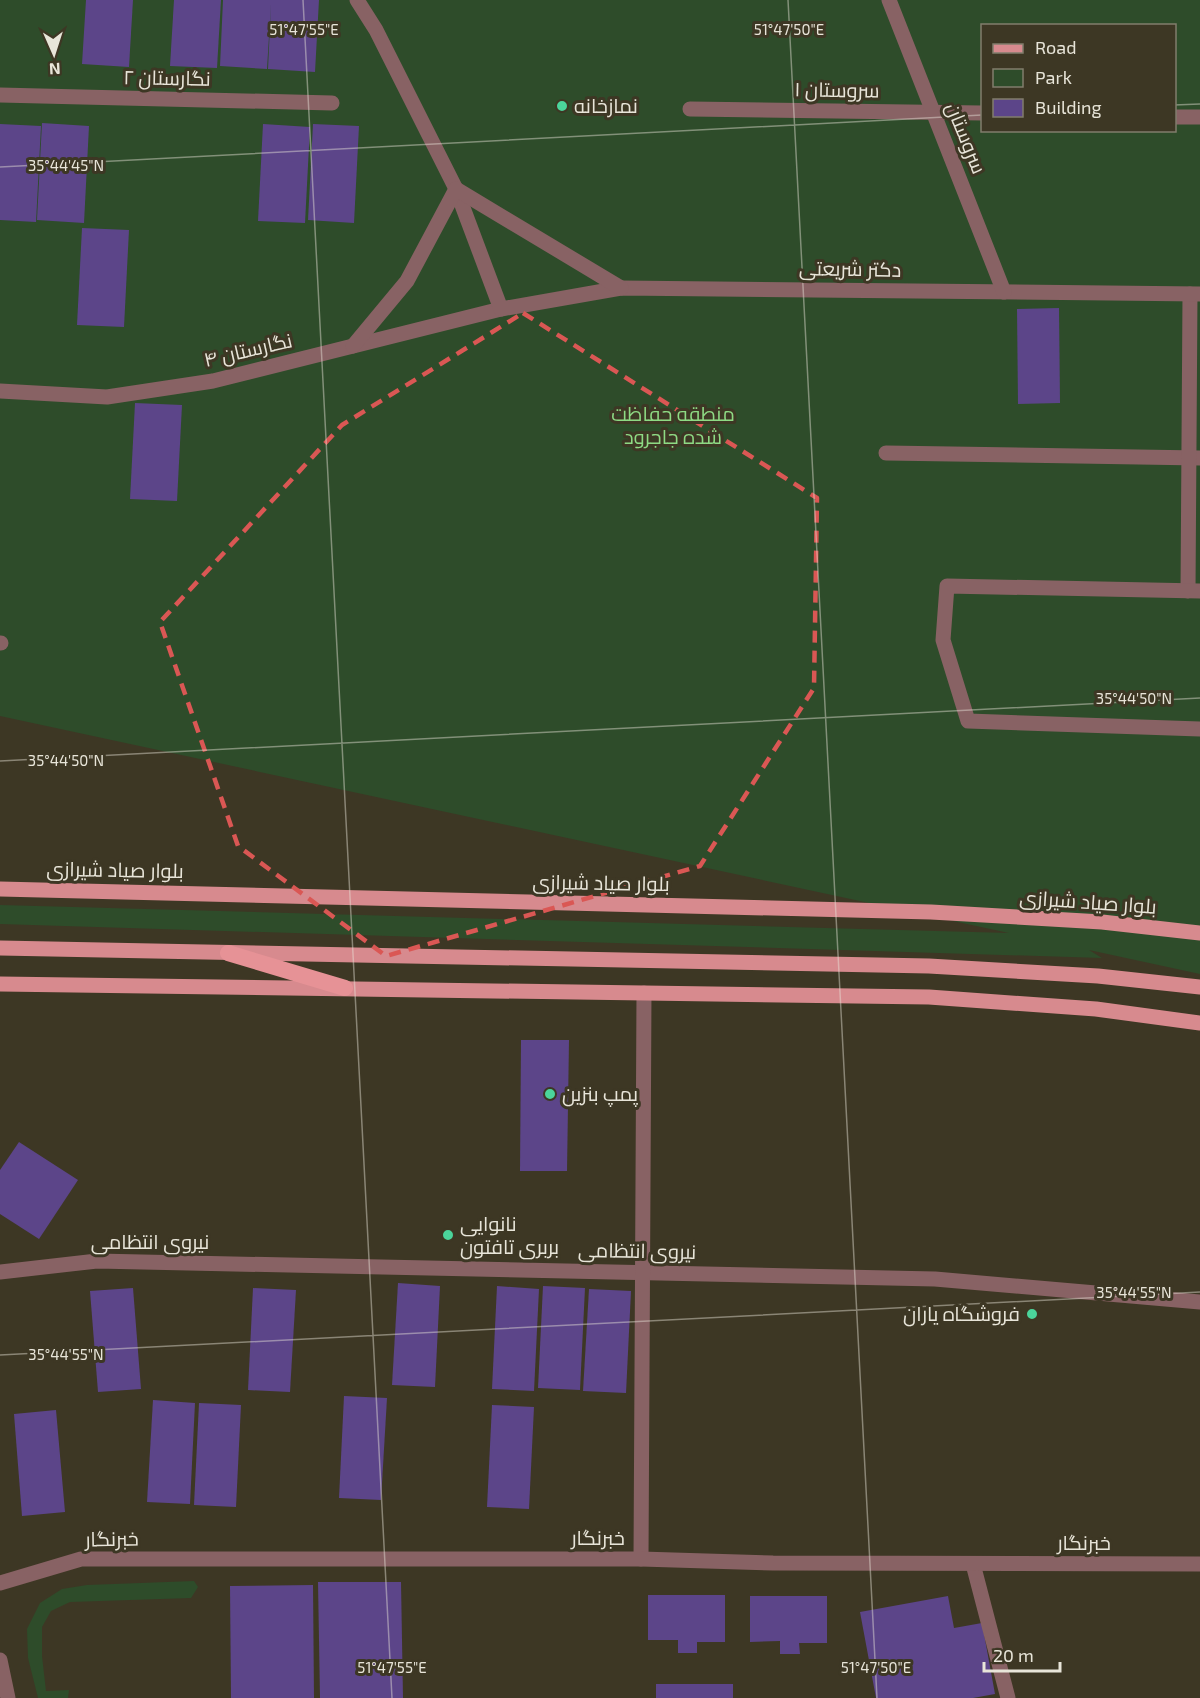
<svg xmlns="http://www.w3.org/2000/svg" width="1200" height="1698" viewBox="0 0 1200 1698" font-family="'Exo 2',Cairo,sans-serif">
  <style>
    .green { fill: #2e4c2a; fill-rule: evenodd }
    .building { fill: #5c4589 }
    .lines { fill: none; stroke-linecap: round; stroke-linejoin: round }
    .minor { stroke: #886264; stroke-width: 15 }
    .tertiary { stroke: #886264; stroke-width: 15 }
    .primary { stroke: #d78a8e; stroke-width: 15 }
    .trunk { stroke: #e69296; stroke-width: 16 }
    .marked { fill: none; stroke: #da5754; stroke-width: 4.5; stroke-dasharray: 12 8; stroke-linejoin: round }
    .ticks { fill: none; stroke: #e8e5d9; stroke-width: 1.5; stroke-opacity: 0.45 }
    .poi-dot { fill: #4bd49b; stroke: #3d3724; stroke-width: 2 }
    .labels { text-anchor: middle; stroke-width: 6; stroke-linejoin: round; paint-order: stroke }
    .street-label { font-size: 20px; fill: #e8e5d9; stroke: #3d3724 }
    .poi-label { font-size: 20px; fill: #e8e5d9; stroke: #3d3724; text-anchor: start }
    .park-label { font-size: 20px; fill: #8eda84; stroke: #3d3724 }
    .ticks-label { font-size: 15px; text-anchor: middle; fill: #e8e5d9; stroke: #3d3724; stroke-width: 6; stroke-linejoin: round; paint-order: stroke }
  </style>
  <rect width="100%" height="100%" fill="#3d3724"/>
  <g class="green">
    <path d="M0,0H1200V974L1089,950L1102,958L0,924V905L1009,933L0,716ZM982,26H1174V130H982Z"/>
    <polygon points="194,1581 198,1587 191,1598 70,1602 51,1611 42,1627 42,1656 46,1691 69,1690 68,1698 38,1698 28,1658 27,1629 40,1603 62,1589 87,1585"/>
  </g>
  <g class="building">
    <polygon points="86,0 133,0 129,67 82,64"/>
    <polygon points="174,0 221,0 217,68 170,66"/>
    <polygon points="223,0 319,0 315,72 268,69 271,4 267,69 220,66"/>
    <polygon points="42,123 89,126 84,223 37,220"/>
    <polygon points="0,124 41,126 36,222 0,220"/>
    <polygon points="263,124 310,127 305,223 258,221"/>
    <polygon points="313,124 359,126 354,223 308,220"/>
    <polygon points="82,228 129,230 124,327 77,325"/>
    <polygon points="1059,308 1060,403 1018,404 1017,309"/>
    <polygon points="135,403 182,405 177,501 130,499"/>
    <polygon points="521,1040 569,1040 567,1171 520,1171"/>
    <polygon points="19,1142 78,1180 39,1239 0,1214 0,1170"/>
    <polygon points="398,1283 440,1286 435,1387 392,1385"/>
    <polygon points="497,1286 539,1289 534,1391 492,1389"/>
    <polygon points="543,1286 585,1288 580,1390 538,1388"/>
    <polygon points="133,1288 141,1389 98,1392 90,1291"/>
    <polygon points="253,1288 296,1290 290,1392 248,1390"/>
    <polygon points="589,1289 631,1291 626,1393 583,1391"/>
    <polygon points="344,1396 387,1398 381,1500 339,1498"/>
    <polygon points="153,1400 195,1403 190,1504 147,1502"/>
    <polygon points="199,1403 241,1405 236,1507 194,1505"/>
    <polygon points="492,1405 534,1407 529,1509 487,1507"/>
    <polygon points="56,1410 65,1512 22,1516 14,1414"/>
    <polygon points="318,1582 401,1582 403,1698 320,1698"/>
    <polygon points="313,1585 314,1698 231,1698 230,1586"/>
    <polygon points="648,1595 725,1595 725,1642 697,1642 697,1653 678,1653 678,1640 648,1640"/>
    <polygon points="750,1596 827,1596 827,1643 799,1643 800,1654 780,1654 780,1641 750,1642"/>
    <polygon points="948,1596 954,1628 982,1623 995,1694 973,1698 876,1698 860,1612"/>
    <rect x="656" y="1684" width="77" height="14"/>
  </g>
  <g class="lines">
    <g class="minor">
      <polyline points="0,95 332,103"/>
      <polyline points="690,109 982,113"/>
      <polyline points="1174,117 1200,117"/>
      <polyline points="0,391 107,397 213,381 501,309"/>
      <polyline points="886,453 1200,458"/>
      <polyline points="1188,591 1190,294"/>
      <polyline points="1200,591 947,586 943,640 968,721 1200,729"/>
      <polyline points="0,643 1,643"/>
      <polyline points="0,1272 97,1261 935,1279 1200,1302"/>
      <polyline points="973,1564 1008,1698"/>
      <polyline points="0,1660 8,1698"/>
    </g>
    <g class="tertiary">
      <polyline points="357,0 376,30 456,189 501,309 621,288 1200,294"/>
      <polyline points="889,0 1004,292"/>
      <polyline points="353,346 407,281 456,189 621,288"/>
      <polyline points="641,1559 644,993"/>
      <polyline points="0,1583 81,1559 641,1559 773,1563 1200,1564"/>
    </g>
    <g class="primary">
      <polyline points="0,889 931,912 1102,922 1200,933"/>
      <polyline points="0,948 929,966 1098,976 1200,987"/>
      <polyline points="0,984 929,997 1096,1009 1200,1023"/>
    </g>
    <polyline class="trunk" points="228,953 345,988"/>
  </g>
  <path class="marked" d="M523,313L817,498L814,688L700,866L386,956L238,846L160,622L342,425Z"/>
  <path class="ticks" d="M303,0L392,1698M788,0L877,1698M1174,105L1200,104M0,167L982,115M0,761L1200,698M0,1355L1200,1292"/>
  <g class="poi-dot">
    <circle cx="562" cy="106" r="6"/>
    <circle cx="550" cy="1094" r="6"/>
    <circle cx="448" cy="1235" r="6"/>
    <circle cx="1032" cy="1314" r="6"/>
  </g>
  <g class="labels">
    <g class="street-label">
      <text transform="translate(167 78) rotate(1)" y="7">نگارستان ۲</text>
      <text transform="translate(837 90) rotate(1)" y="7">سروستان ۱</text>
      <text transform="translate(966 138) rotate(68)" y="7">سروستان</text>
      <text transform="translate(850 269) rotate(1)" y="7">دکتر شریعتی</text>
      <text transform="translate(248 350) rotate(-13)" y="7">نگارستان ۴</text>
      <text transform="translate(115 870) rotate(1)" y="7">بلوار صیاد شیرازی</text>
      <text transform="translate(601 883) rotate(1)" y="7">بلوار صیاد شیرازی</text>
      <text transform="translate(1088 902) rotate(4)" y="7">بلوار صیاد شیرازی</text>
      <text x="150" y="1249">نیروی انتظامی</text>
      <text transform="translate(637 1251) rotate(1)" y="7">نیروی انتظامی</text>
      <text x="598" y="1545">خبرنگار</text>
      <text transform="translate(112 1539) rotate(-1)" y="7">خبرنگار</text>
      <text x="1084" y="1550">خبرنگار</text>
    </g>
    <g class="poi-label">
      <text x="574" y="113">نمازخانه</text>
      <text x="562" y="1101">پمپ بنزین</text>
      <text x="460" y="1231">نانوایی<tspan x="460" dy="23">بربری تافتون</tspan></text>
      <text x="1020" y="1321" text-anchor="end">فروشگاه یاران</text>
    </g>
    <g class="park-label">
      <text x="673" y="421">منطقه حفاظت<tspan x="673" dy="23">شده جاجرود</tspan></text>
    </g>
  </g>
  <g class="ticks-label">
    <text x="304" y="35">51°47'55"E</text>
    <text x="789" y="35">51°47'50"E</text>
    <text x="66" y="171">35°44'45"N</text>
    <text x="1134" y="704">35°44'50"N</text>
    <text x="66" y="766">35°44'50"N</text>
    <text x="1134" y="1298">35°44'55"N</text>
    <text x="66" y="1360">35°44'55"N</text>
    <text x="392" y="1673">51°47'55"E</text>
    <text x="876" y="1673">51°47'50"E</text>
  </g>
  <rect x="981" y="24" width="195" height="108" fill="#3d3724" stroke="#817d6c" stroke-width="1.5"/>
  <rect x="993" y="44" width="30" height="9" fill="#d78a8e" stroke="#817d6c" stroke-width="1.5"/>
  <text x="1035" y="54" font-size="18" fill="#e8e5d9">Road</text>
  <rect x="993" y="69" width="30" height="18" fill="#2e4c2a" stroke="#817d6c" stroke-width="1.5"/>
  <text x="1035" y="84" font-size="18" fill="#e8e5d9">Park</text>
  <rect x="993" y="99" width="30" height="18" fill="#5c4589" stroke="#817d6c" stroke-width="1.5"/>
  <text x="1035" y="114" font-size="18" fill="#e8e5d9">Building</text>
  <g transform="translate(54 54) rotate(177)" stroke="#3d3724" stroke-width="4.5" paint-order="stroke">
  <path d="M0-4.5L10 22L0 15L-10 22Z" fill="#e8e5d9"/>
  <text y="-9" font-size="16" font-weight="bold" text-anchor="middle" fill="#e8e5d9">N</text>
  </g>
  <path d="M984 1662v9h76v-9" fill="none" stroke="#e8e5d9" stroke-width="3"/>
  <text x="993" y="1662" font-size="18" fill="#e8e5d9" stroke="#3d3724" stroke-width="4.5" paint-order="stroke">20 m</text>
</svg>
